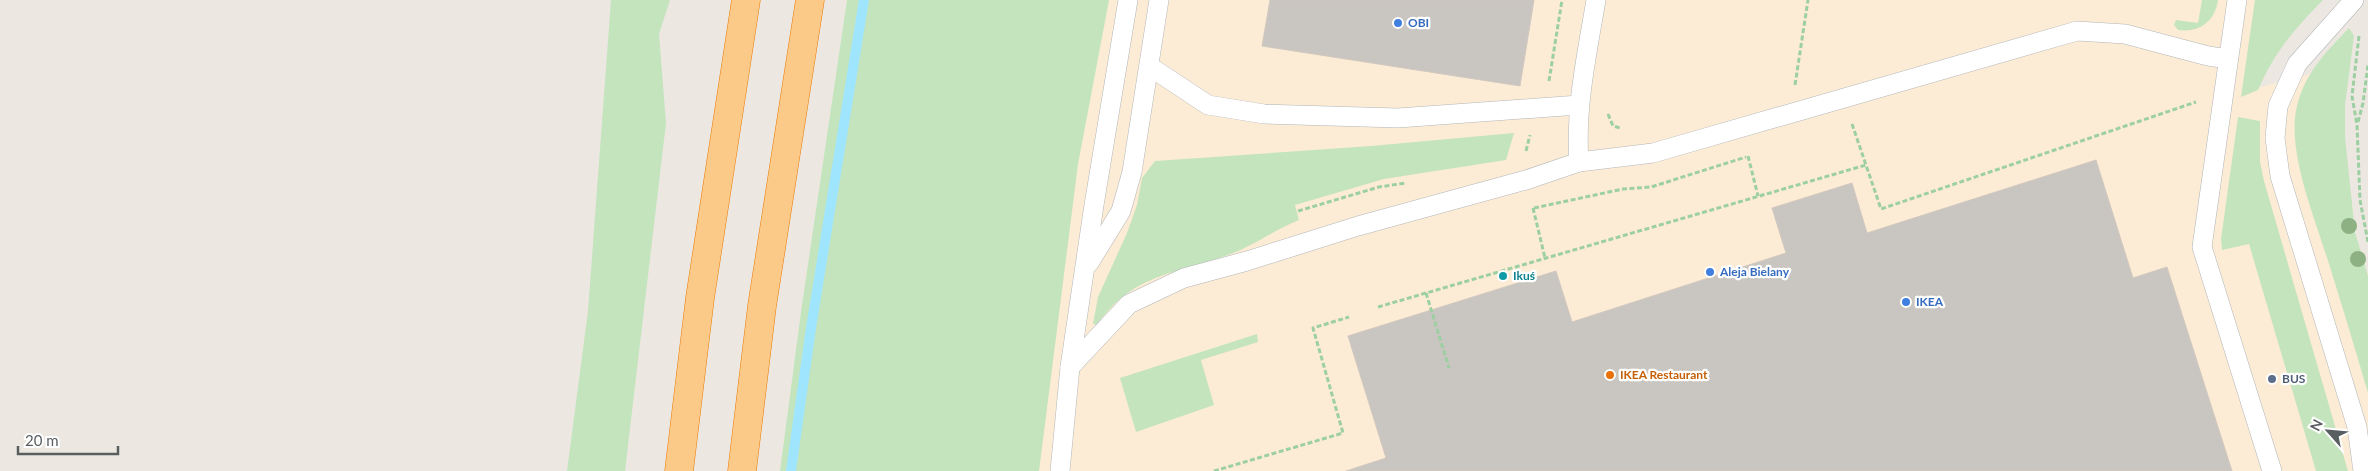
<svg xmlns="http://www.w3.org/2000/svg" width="2368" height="471" viewBox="0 0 2368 471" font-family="Lato,sans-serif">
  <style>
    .commercial { fill: #fdecd5 }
    .green { fill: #c4e4bd }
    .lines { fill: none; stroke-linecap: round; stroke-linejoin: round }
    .stream { stroke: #9fe5fe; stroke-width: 10 }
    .building { fill: #c9c5c0; stroke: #d1c8bf }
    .lane-casing { stroke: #b1b5b8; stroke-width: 20 }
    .highway-casing { stroke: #e97903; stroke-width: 29 }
    .path { stroke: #9ccfa1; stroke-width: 3; stroke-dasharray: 5 2.5; stroke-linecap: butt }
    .lane { stroke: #fff; stroke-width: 19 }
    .highway { stroke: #fbca89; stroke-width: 28 }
    .tree { fill: #8db183 }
    .shop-dot { fill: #3f7fe0; stroke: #fff; stroke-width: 2 }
    .culture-dot { fill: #0f9aa8; stroke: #fff; stroke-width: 2 }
    .food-dot { fill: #e8710a; stroke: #fff; stroke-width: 2 }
    .service-dot { fill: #5c6f8a; stroke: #fff; stroke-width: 2 }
    .labels { text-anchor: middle; stroke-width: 4.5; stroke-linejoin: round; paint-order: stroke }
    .shop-label { font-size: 12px; font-weight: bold; fill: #366cbe; stroke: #fff; text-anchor: start }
    .culture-label { font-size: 12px; font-weight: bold; fill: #0d838f; stroke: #fff; text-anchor: start }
    .food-label { font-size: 12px; font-weight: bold; fill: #c56008; stroke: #fff; text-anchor: start }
    .service-label { font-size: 12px; font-weight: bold; fill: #4e5e75; stroke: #fff; text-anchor: start }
  </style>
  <rect width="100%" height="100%" fill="#ece8e1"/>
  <polygon class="commercial" points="1109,0 2255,0 2242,92 2330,69 2368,312 2368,471 1039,471 1078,164"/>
  <g class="green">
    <polygon points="611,0 670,0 659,34 666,123 625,471 567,471 588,311"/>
    <polygon points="847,0 1109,0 1078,164 1039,471 780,471 801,312"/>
    <path d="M2202,0H2218C2215,22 2199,33 2178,30L2174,25L2176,20L2198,23Z"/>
    <path d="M2255,0H2323C2293,31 2275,51 2258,90L2241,97Z"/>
    <path d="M2349,28L2354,36L2345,105V137L2355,232L2368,276V393C2355,349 2342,305 2328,261C2315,218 2286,150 2297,106C2305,73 2326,52 2349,28Z"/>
    <polygon points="2238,117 2260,121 2260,162 2264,181 2348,471 2316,471 2249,244 2222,250 2221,239"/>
    <path d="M1514,133L1506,160L1384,179L1295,205L1299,220C1274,230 1253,246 1228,255C1174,275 1133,273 1097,325L1093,324L1098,297L1127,233L1137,205L1142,178L1155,161L1371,146Z"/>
    <polygon points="1257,334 1258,342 1201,360 1214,405 1136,432 1120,378"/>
  </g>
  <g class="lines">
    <polyline class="stream" points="791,471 811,328 864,0"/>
  </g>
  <g class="building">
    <polygon points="1270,0 1534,0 1520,86 1262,46"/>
    <polygon points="2096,160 2133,278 2167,267 2232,471 1346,471 1386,458 1348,336 1556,271 1572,322 1786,253 1772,208 1852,183 1867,233"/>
  </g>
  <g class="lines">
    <defs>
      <g id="lane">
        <path d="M1596,0C1587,54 1575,107 1579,162L1653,153L2077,31L2125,34L2208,56L2228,59"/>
        <polyline points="2237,0 2202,247 2272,471"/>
        <polyline points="2354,0 2297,64 2278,106 2275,138 2280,176 2357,427 2363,471"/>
        <polyline points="1149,66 1208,105 1264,114 1398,118 1579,105"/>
        <polyline points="1089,263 1121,211 1132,172 1159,0"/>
        <polyline points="1070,367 1129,304 1184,278 1247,261 1358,226 1526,180 1579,162"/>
        <polyline points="1060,471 1070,367 1094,205 1128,0"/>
      </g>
      <g id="highway">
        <polyline points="679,471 700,298 746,0"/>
        <polyline points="742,471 762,306 810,0"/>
      </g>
    </defs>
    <use href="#lane" class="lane-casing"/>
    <use href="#highway" class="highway-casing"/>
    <g class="path">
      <polyline points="2359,36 2352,96 2357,125 2360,200 2368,242"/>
      <polyline points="1549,81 1562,0"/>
      <polyline points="1795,85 1808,0"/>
      <polyline points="1608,114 1613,126 1620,128"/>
      <polyline points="2358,122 2363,103 2368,65"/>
      <polyline points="1852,124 1866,165"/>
      <polyline points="1526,151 1530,135"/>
      <polyline points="1748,156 1758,196"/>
      <polyline points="1533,208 1545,258"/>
      <polyline points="1534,208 1623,189 1651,187 1746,157"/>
      <polyline points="1298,211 1379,187 1406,183"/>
      <polyline points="1426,293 1449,368"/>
      <polyline points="1378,307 1866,165 1881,209 2196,102"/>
      <polyline points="1214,471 1343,433 1313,328 1349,317"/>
    </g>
    <use href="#lane" class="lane"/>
    <use href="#highway" class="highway"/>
  </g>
  <g class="tree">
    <circle cx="2349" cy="226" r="8"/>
    <circle cx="2358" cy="259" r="8"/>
  </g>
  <g class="shop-dot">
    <circle cx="1398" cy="23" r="5"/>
    <circle cx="1710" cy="272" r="5"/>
    <circle cx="1906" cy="302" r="5"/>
  </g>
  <circle class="culture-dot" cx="1503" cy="276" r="5"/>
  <circle class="food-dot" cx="1610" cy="375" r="5"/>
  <circle class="service-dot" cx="2272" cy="379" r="5"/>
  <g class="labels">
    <g class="shop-label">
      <text x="1408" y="27">OBI</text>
      <text x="1720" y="276">Aleja Bielany</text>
      <text x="1916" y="306">IKEA</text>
    </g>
    <g class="culture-label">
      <text x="1513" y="280">Ikuś</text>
    </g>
    <g class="food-label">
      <text x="1620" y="379">IKEA Restaurant</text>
    </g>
    <g class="service-label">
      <text x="2282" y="383">BUS</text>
    </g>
  </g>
  <g transform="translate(2328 431) rotate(297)" stroke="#ffffff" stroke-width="4" paint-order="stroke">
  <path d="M0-4L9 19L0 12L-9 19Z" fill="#595e61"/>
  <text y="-8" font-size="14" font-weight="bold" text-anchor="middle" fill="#595e61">N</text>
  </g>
  <path d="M18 446v8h100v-8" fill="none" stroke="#595e61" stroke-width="2.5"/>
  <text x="25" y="446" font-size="15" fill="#595e61" stroke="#ffffff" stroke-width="4" paint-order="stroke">20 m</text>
</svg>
